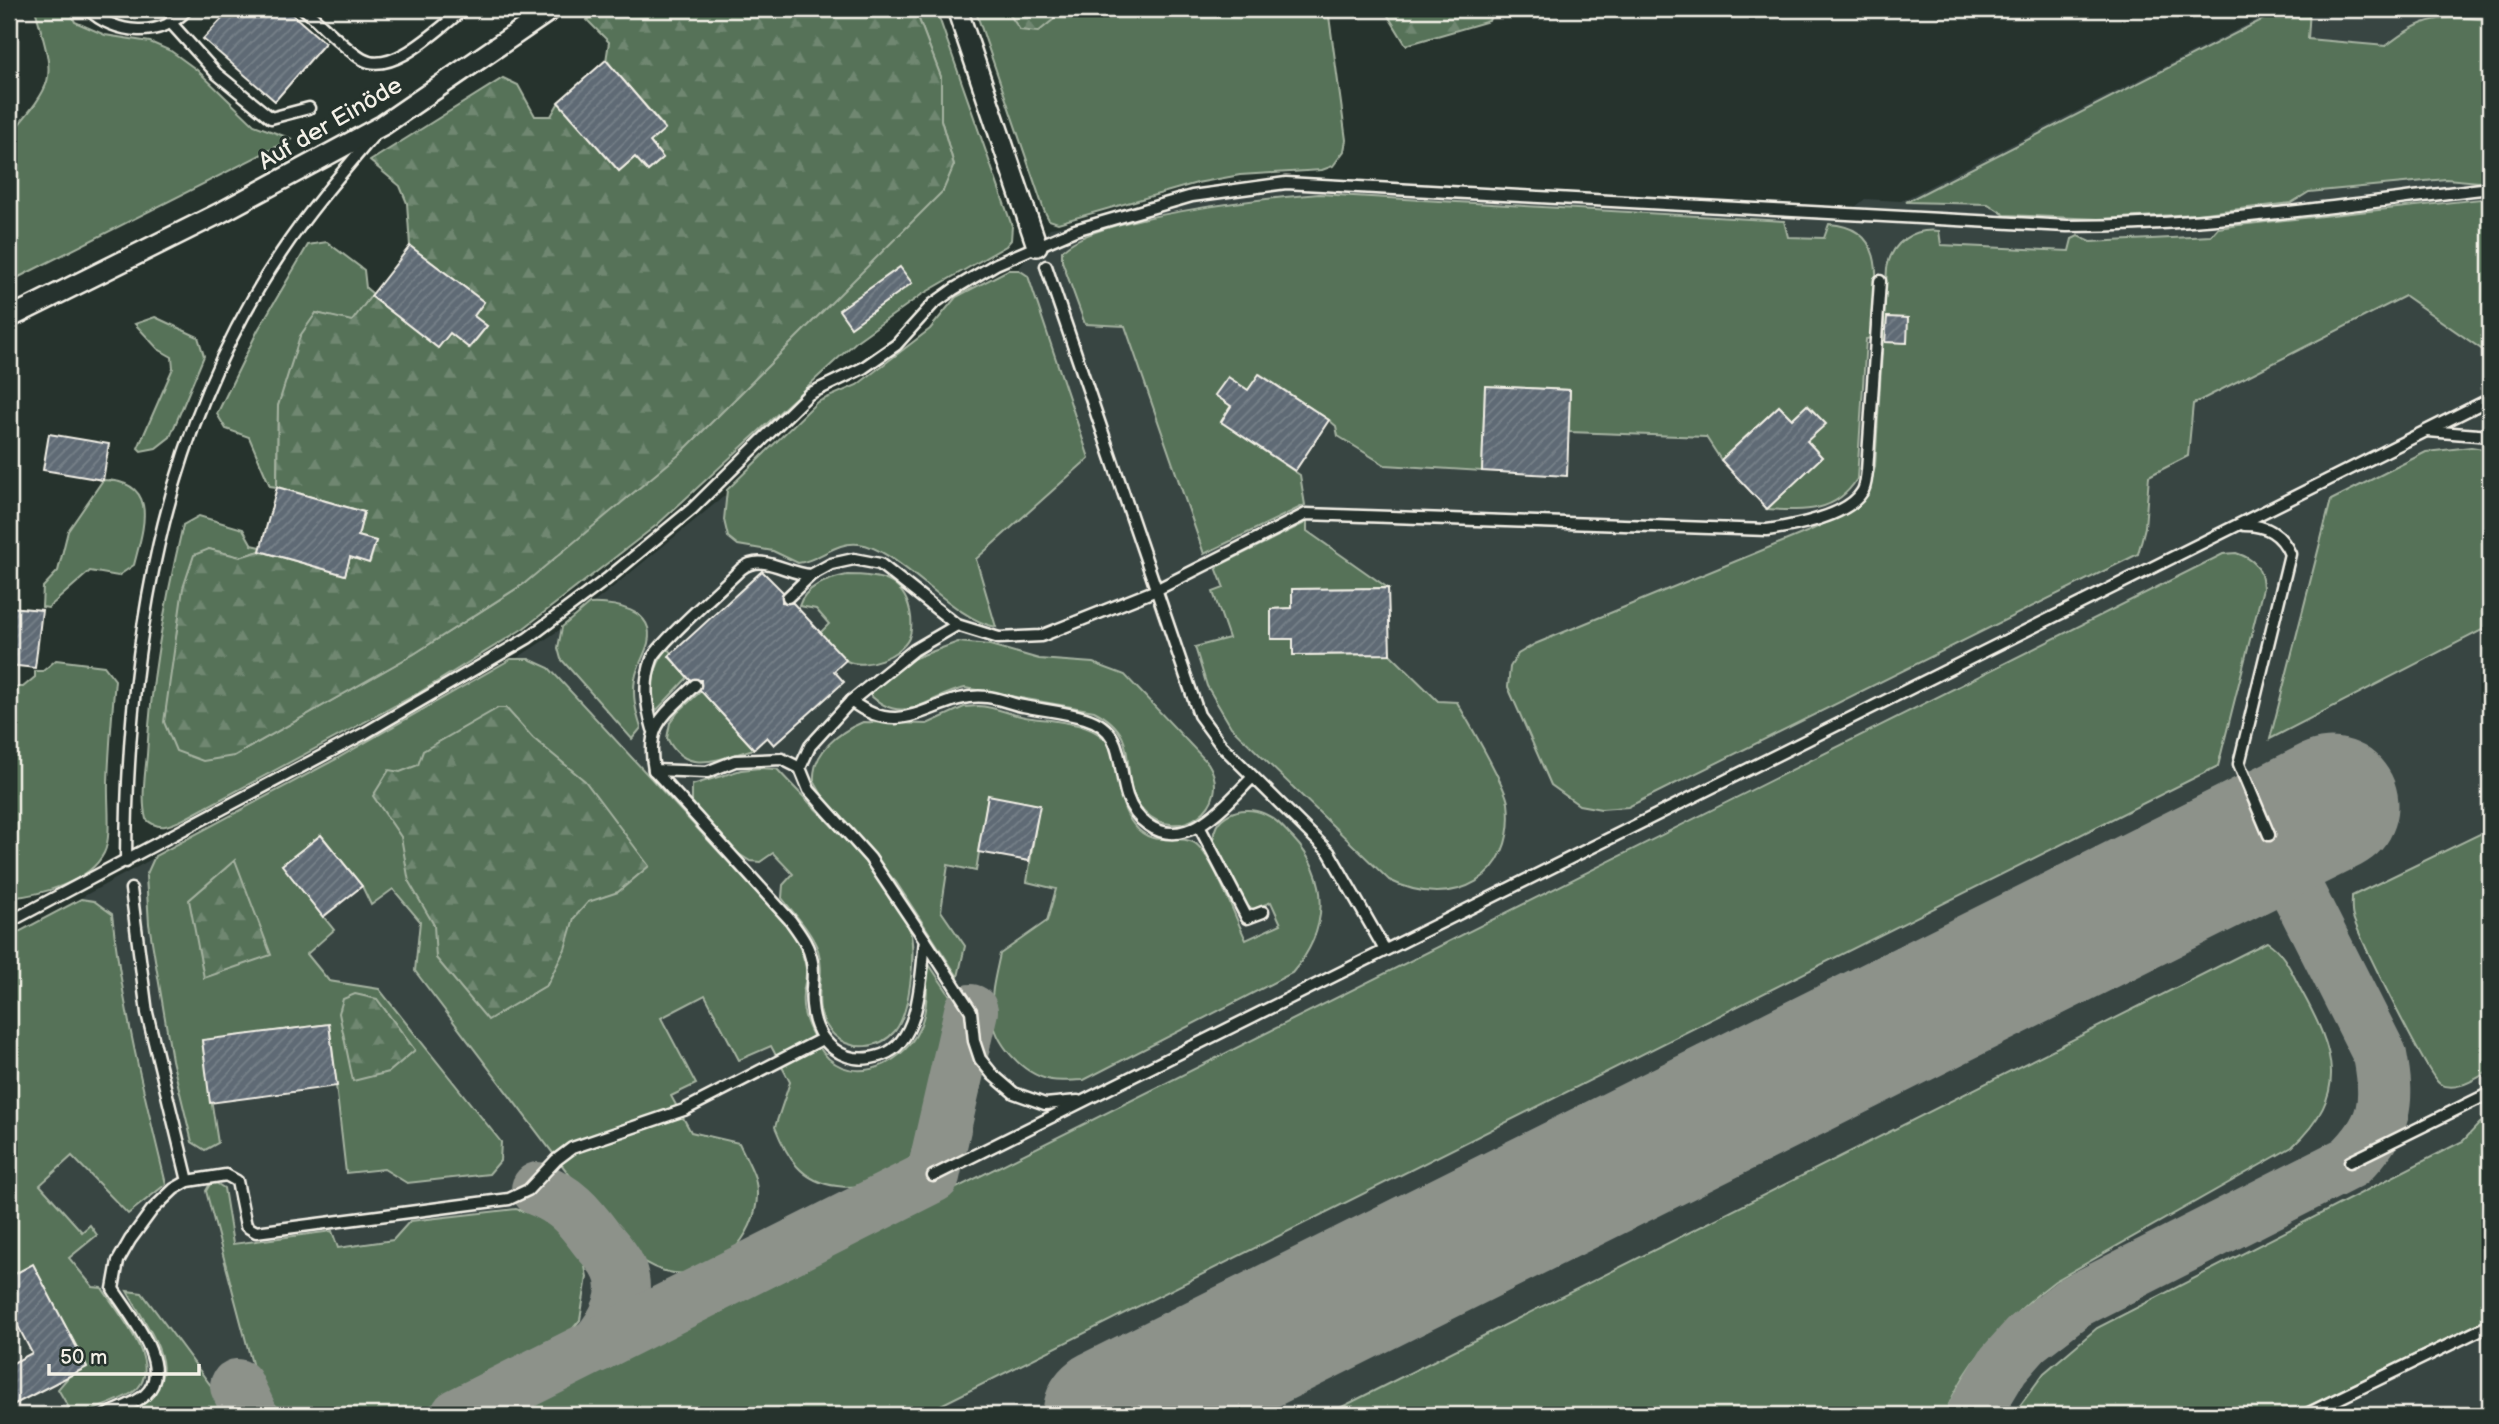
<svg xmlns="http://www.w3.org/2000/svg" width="2499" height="1424" viewBox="0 0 2499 1424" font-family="'Balsamiq Sans',sans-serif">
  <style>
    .built { fill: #374443 }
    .green { fill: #567259; stroke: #a5b2a0; stroke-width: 2 }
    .forest { fill: url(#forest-firs); stroke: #a5b2a0; stroke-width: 2 }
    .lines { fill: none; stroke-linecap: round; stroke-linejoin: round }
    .taxiway { stroke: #8d928a; stroke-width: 54 }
    .runway { stroke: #8d928a; stroke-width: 135 }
    .building { fill: url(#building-hatch); stroke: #f4f1e8; stroke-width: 2 }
    .service-casing { stroke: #f4f1e8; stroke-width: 15 }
    .minor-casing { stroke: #f4f1e8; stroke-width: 24 }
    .service { stroke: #26332d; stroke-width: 10 }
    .minor { stroke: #26332d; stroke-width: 19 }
    .labels { text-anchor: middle; stroke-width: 6; stroke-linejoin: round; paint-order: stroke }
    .street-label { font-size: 24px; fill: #f4f1e8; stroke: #26332d }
  </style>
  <defs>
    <pattern id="forest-firs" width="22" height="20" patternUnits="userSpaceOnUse" patternTransform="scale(1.75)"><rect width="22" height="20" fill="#567259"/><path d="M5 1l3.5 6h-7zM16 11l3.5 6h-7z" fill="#6f8771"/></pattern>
    <pattern id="building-hatch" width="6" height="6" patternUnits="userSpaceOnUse" patternTransform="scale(1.75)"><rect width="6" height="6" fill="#5f6b75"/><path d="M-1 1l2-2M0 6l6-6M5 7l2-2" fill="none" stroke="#778189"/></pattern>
  </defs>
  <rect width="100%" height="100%" fill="#26332d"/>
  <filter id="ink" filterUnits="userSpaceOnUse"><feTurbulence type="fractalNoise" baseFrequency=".0143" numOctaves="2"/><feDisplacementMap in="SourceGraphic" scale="14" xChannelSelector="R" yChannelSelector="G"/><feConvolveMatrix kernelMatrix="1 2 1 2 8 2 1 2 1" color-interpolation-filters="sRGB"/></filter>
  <g filter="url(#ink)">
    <polygon class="built" points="2278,9 2490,9 2490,1415 9,1415 9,937 502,668 564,627 853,391 1017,271 1050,228 1084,223 1170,197 1250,181 1321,178 1850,211 1865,199 1901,201"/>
    <g class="green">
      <path d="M35,9H69L75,22L105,35L150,42L171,51L197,70L254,125L292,139L9,282V136C58,78 55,81 35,9Z"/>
      <path d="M915,9H936L1012,226L1011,240L1006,246L921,295L858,340L658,524L524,628L417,694L186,818C171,825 159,832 146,819C141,799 145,775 147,755C151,676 165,601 183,525L199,516L243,529L252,545L261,547L260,551L240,557L209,549L234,756L414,654L525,583L954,165L941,120V77Z"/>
      <polygon points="975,9 1328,9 1346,140 1344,151 1333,166 1322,170 1240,175 1197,183 1058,223 1049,220 1044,210"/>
      <path d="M2283,9H2310L2308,39L2386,46C2425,14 2442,16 2490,20V183L2446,179L2309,192L2291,203L2196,214L2098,219L2005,215L1988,204L1906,202Z"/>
      <path d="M1319,194L1784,221L1788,237L1824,238L1829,224C1894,228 1874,294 1871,338L1866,339L1857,479C1835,514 1803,511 1767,509L1822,457L1807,441L1825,424L1808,405L1792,419L1779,406L1721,460L1706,437L1569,432L1570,390L1485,386L1482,471L1385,465L1338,436L1336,426L1329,420L1260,374L1248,390L1228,377L1216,395L1231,406L1221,422L1300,475L1305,505L1204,554L1125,326L1085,324L1062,261V251C1093,216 1269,198 1319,194Z"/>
      <path d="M2490,198V355L2405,296L2193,404L2188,456L2149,476L2145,527L2138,554L1628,807L1601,809L1579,805L1551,785L1508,687L1510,667L1518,654L1535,644L1809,531L1856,508L1866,497L1875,467L1887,268C1892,242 1913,228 1939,231L1941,245L2069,251L2072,239L2078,236L2091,242L2211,236L2218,228L2239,225Z"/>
      <polygon points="327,242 364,270 366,288 373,294 352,322 316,313 278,406 277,487 270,486 249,437 226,429 217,414 258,330 308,245"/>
      <path d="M1008,270H1019L1028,276L1089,458L976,559L996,627C953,620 898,548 859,544C835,541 820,561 798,563L773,551L738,545L728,537L724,520L727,490L817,402L857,385L930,329L956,297Z"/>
      <polygon points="155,317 198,337 204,356 170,437 156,448 141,451 138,448 173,368 172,357 158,349 135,324"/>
      <polygon points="2471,447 2490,450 2490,626 2270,739 2331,500 2426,452"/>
      <path d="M103,480C161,481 143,529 134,565L118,576L90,571L48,608L42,607L43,587L58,571L68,531Z"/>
      <path d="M1307,522V531L1388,588L1292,589V608L1271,609V639H1293V655L1390,654L1438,701L1457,702C1468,722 1506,785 1508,803C1517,878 1453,912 1389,880L1231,727L1207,686L1195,647L1229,638L1213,592L1224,588L1216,567Z"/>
      <path d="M2236,553C2255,559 2262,568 2263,588L2218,766L921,1415H503L2223,554Z"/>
      <path d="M847,575C877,575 903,578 910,611C912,620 912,630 909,638C901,656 864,670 847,661C837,656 828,641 820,633L829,624L816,609L799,606C805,586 828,579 847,575Z"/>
      <path d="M589,604C613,603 656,609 648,643C645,655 637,666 635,679C632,696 636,712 641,728L632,739L561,659L558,648L562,627Z"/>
      <path d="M958,642L990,645L1039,659L1093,663L1125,675L1208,763C1235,806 1177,845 1145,812C1112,778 1149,739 1094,711L965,688C927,696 904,729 868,693L912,659Z"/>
      <path d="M668,648L672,653L669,657L688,677L656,711C648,689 653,666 668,648Z"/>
      <path d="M511,659H529L549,668L793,932C798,943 804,955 806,968C807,977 804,986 803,994C801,1013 809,1029 818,1045C844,1090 901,1069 919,1029C929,1008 927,982 926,960L953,1000C946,1031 928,1135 912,1156C908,1161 900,1165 895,1169C875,1185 862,1189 837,1186C801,1182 787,1157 775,1127L790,1082L771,1046L739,1060L705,995L661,1018L696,1084L671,1096L691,1132L739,1143C744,1154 751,1166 755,1178C766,1220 731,1269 688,1273C664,1276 641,1262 624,1247L415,971L420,921L393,889L371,905L362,886L321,835L282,865L334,930L307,954L329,981L379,989L501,1142L500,1161L489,1174L407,1183L384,1169L346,1173L329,1024L202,1041L218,1143L205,1150L192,1142L172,1060L149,924L146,876L155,856L336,759Z"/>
      <path d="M56,660L104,666L115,680C112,714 109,748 108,783C107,801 112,838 104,853C89,883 39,895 9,898V687H23L35,677V671H43Z"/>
      <path d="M701,691L754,749C721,758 686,777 667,738L670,723L678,712Z"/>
      <path d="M978,706C996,707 1009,714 1025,717C1054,722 1103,720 1114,754C1122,779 1116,803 1134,825C1154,849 1173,833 1193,842C1211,850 1236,920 1246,940L1281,924L1271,902L1254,909L1244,905L1214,844C1209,816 1241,803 1265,814C1277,819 1284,829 1293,838C1332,879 1328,932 1292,973L1084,1080C1074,1080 1061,1082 1051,1080C1022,1074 994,1043 992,1014C990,994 996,973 1000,954L1047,921L1056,889L1027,882L1039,805L988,796L976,871L948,865L941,911L965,946L958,977L896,882L830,809L814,781C812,752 839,732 863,722L927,724L964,707Z"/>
      <path d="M759,768L777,769C817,813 888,875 909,928C917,949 910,1013 895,1031C880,1049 851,1052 834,1035C806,1007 828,981 818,950C811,931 794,914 782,898L783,885L793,874L773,853L760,862L750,861L734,851L692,802V785L741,770Z"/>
      <path d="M2490,829V1071C2476,1078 2456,1093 2440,1084C2429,1078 2359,937 2353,917C2351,911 2352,903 2352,896Z"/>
      <path d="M81,899L94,901L112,914C122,1006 144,1094 166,1184L128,1214L72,1156L40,1185L82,1232L90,1225L97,1235L69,1258L93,1287L102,1288C118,1313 168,1369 132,1393C117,1402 97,1408 81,1415H73L58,1389L70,1375L87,1366L33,1265L9,1277V937Z"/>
      <path d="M2267,942C2284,952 2292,973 2301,990C2335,1052 2350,1093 2292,1147L2055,1281C2006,1318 1968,1359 1944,1415H1326Z"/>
      <polygon points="2490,1118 2490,1318 2290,1415 2013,1415 2044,1373 2097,1328 2463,1141 2480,1123"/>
      <polygon points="216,1183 224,1188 233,1244 332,1231 338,1248 393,1240 410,1221 516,1209 550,1219 567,1234 584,1261 587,1277 580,1320 559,1345 412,1415 286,1415 272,1402 255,1375 206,1191 210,1184"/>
      <path d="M127,1291L142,1293L220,1398L227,1415H123C193,1382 155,1341 127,1291Z"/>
    </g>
    <g class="forest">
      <polygon points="605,9 915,9 941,77 941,120 954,165 943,191 680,454 525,583 414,654 234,756 203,761 176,751 164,722 183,588 194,555 209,549 240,557 260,551 345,575 350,557 370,562 376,541 358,536 364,512 277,487 278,406 300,336 316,313 352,321 371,296 438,347 450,333 470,348 487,326 474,316 484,302 410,246 407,203 400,186 370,161 503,78 518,85 535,116 551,116 559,102 619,171 635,157 648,171 663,158 650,142 665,128 606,61 609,42 587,20"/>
      <polygon points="1006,9 1053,9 1054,19 1038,32 1020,30"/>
      <polygon points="1384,9 1493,9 1489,21 1406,45"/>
      <polygon points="498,708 506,708 533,738 585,781 649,866 618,892 588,902 574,918 565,949 547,985 488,1020 436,958 434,925 409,882 401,837 373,796 389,770 400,772 418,765 423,751"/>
      <polygon points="235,860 271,955 204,978 189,900"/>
      <polygon points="355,994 377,999 415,1050 389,1072 353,1081 339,1013 343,999"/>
    </g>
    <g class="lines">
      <g class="taxiway">
        <path d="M538,1189C566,1200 578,1214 595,1237C602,1246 613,1256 618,1267C632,1295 613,1326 596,1346"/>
        <polyline points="237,1386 251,1415"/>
        <polyline points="458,1415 933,1176 971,1011"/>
        <path d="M1973,1415L2003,1365L2026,1339L2074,1302L2350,1162C2386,1127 2389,1102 2380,1055L2269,835"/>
      </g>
      <polyline class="runway" points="1110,1415 2331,805"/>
    </g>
    <g class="building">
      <polygon points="231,9 286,9 325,43 275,101 203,39"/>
      <polygon points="606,60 665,129 650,142 663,158 648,171 635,157 619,171 558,102"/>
      <polygon points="410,246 484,302 474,316 487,326 469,348 450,333 438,348 371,296"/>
      <polygon points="900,267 912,283 851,327 839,310"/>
      <polygon points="1887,317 1908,318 1907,343 1885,342"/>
      <polygon points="1259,374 1329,420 1295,471 1221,422 1231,406 1215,395 1228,377 1248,390"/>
      <polygon points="1485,386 1570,390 1567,476 1482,471"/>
      <polygon points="1807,405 1826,424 1807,441 1822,457 1767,509 1721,460 1779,406 1792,419"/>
      <polygon points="49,434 109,444 103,480 43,470"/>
      <polygon points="277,487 364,512 358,536 376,541 369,563 350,557 345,575 260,551"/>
      <polygon points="762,571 783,592 782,602 793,603 846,660 834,671 844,682 774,745 767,737 754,749 700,690 701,680 690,680 669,656"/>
      <polygon points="1388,588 1390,654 1293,655 1293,639 1271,639 1271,609 1292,608 1292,589"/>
      <polygon points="9,607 42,610 35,668 9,665"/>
      <polygon points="988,795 1040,805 1029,861 978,852"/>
      <polygon points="321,835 362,886 323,917 282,865"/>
      <polygon points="329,1024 337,1086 210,1103 202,1040"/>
      <polygon points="33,1264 87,1367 9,1407 9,1365 32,1353 9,1309 9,1277"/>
    </g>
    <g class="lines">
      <defs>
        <g id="service">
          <path d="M88,9C114,35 163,39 187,9"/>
          <path d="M304,9C323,25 341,46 362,59C392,77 440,27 464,9"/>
          <polyline points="170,22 217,74 271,118 309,108"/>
          <polyline points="1046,266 1199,715 1221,745 1329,852 1385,950"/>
          <polyline points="2428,431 2490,436"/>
          <path d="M2244,525C2266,525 2281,533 2290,554L2239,764L2269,835"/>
          <path d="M788,597L811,575L831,564L854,559L880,564L957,625L999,638L1041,636L1154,591L1306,514L1767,530C1793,526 1847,517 1862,492C1866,487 1866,477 1867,471L1880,281"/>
          <path d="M695,685C665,715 645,723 654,770L707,772L735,761L782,759L800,768"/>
          <polyline points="851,701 914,650 957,625"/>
          <path d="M653,729C646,705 643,683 652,659C658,644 725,585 741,569C763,552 786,574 811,575"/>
          <path d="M654,770L790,920C800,934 809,945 812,962C815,976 810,991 812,1005C815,1043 844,1068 882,1055C921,1042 921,974 925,940L870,858L809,790L800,768L810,746L851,701C907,744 934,691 987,697C999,698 1011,704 1023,706C1043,710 1065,712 1085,718C1125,730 1117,764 1127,796C1131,808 1138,818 1148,825C1188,853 1227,802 1253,777"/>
          <polyline points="1199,826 1247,918 1263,912"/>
          <path d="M126,862C127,648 160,434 281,253C309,211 341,174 373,136"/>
          <polyline points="131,889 147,1013 188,1181"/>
          <path d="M9,922L365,733L528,638L607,579L692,509L809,394L863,368L896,345L933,304L954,289L996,264L1075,230L1192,196L1286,183L2067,226C2209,226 2349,204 2490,188"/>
          <polyline points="925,940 971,1011 974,1041 980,1059 993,1075 1014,1093 1045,1104 1078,1101"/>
          <polyline points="2350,1162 2490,1093"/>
          <polyline points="933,1176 2490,399"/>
          <path d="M106,1415C118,1409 135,1404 145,1395C175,1368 129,1314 113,1289L118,1261L130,1240L152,1210L174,1189L188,1181L226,1175L237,1181L246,1226L256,1232L509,1199L528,1190L556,1160L572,1148L684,1110L822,1039"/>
          <polyline points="2305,1415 2490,1325"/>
        </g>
        <g id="minor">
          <polyline points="957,9 1037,246"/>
          <polyline points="9,318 220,213 383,125 552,9"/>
        </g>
      </defs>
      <use href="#service" class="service-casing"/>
      <use href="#minor" class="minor-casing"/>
      <use href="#service" class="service"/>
      <use href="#minor" class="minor"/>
    </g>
  </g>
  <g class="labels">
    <g class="street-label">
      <text transform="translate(330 123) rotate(-30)" y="8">Auf der Einöde</text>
    </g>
  </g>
  <rect width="2499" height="1424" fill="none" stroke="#26332d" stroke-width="35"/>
  <rect x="18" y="18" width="2464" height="1389" fill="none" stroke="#f4f1e8" stroke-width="2.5" filter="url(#ink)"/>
  <path d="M49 1364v10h150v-10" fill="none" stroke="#f4f1e8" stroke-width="3.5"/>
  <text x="60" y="1364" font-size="21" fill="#f4f1e8" stroke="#26332d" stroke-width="5" paint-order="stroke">50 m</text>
</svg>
